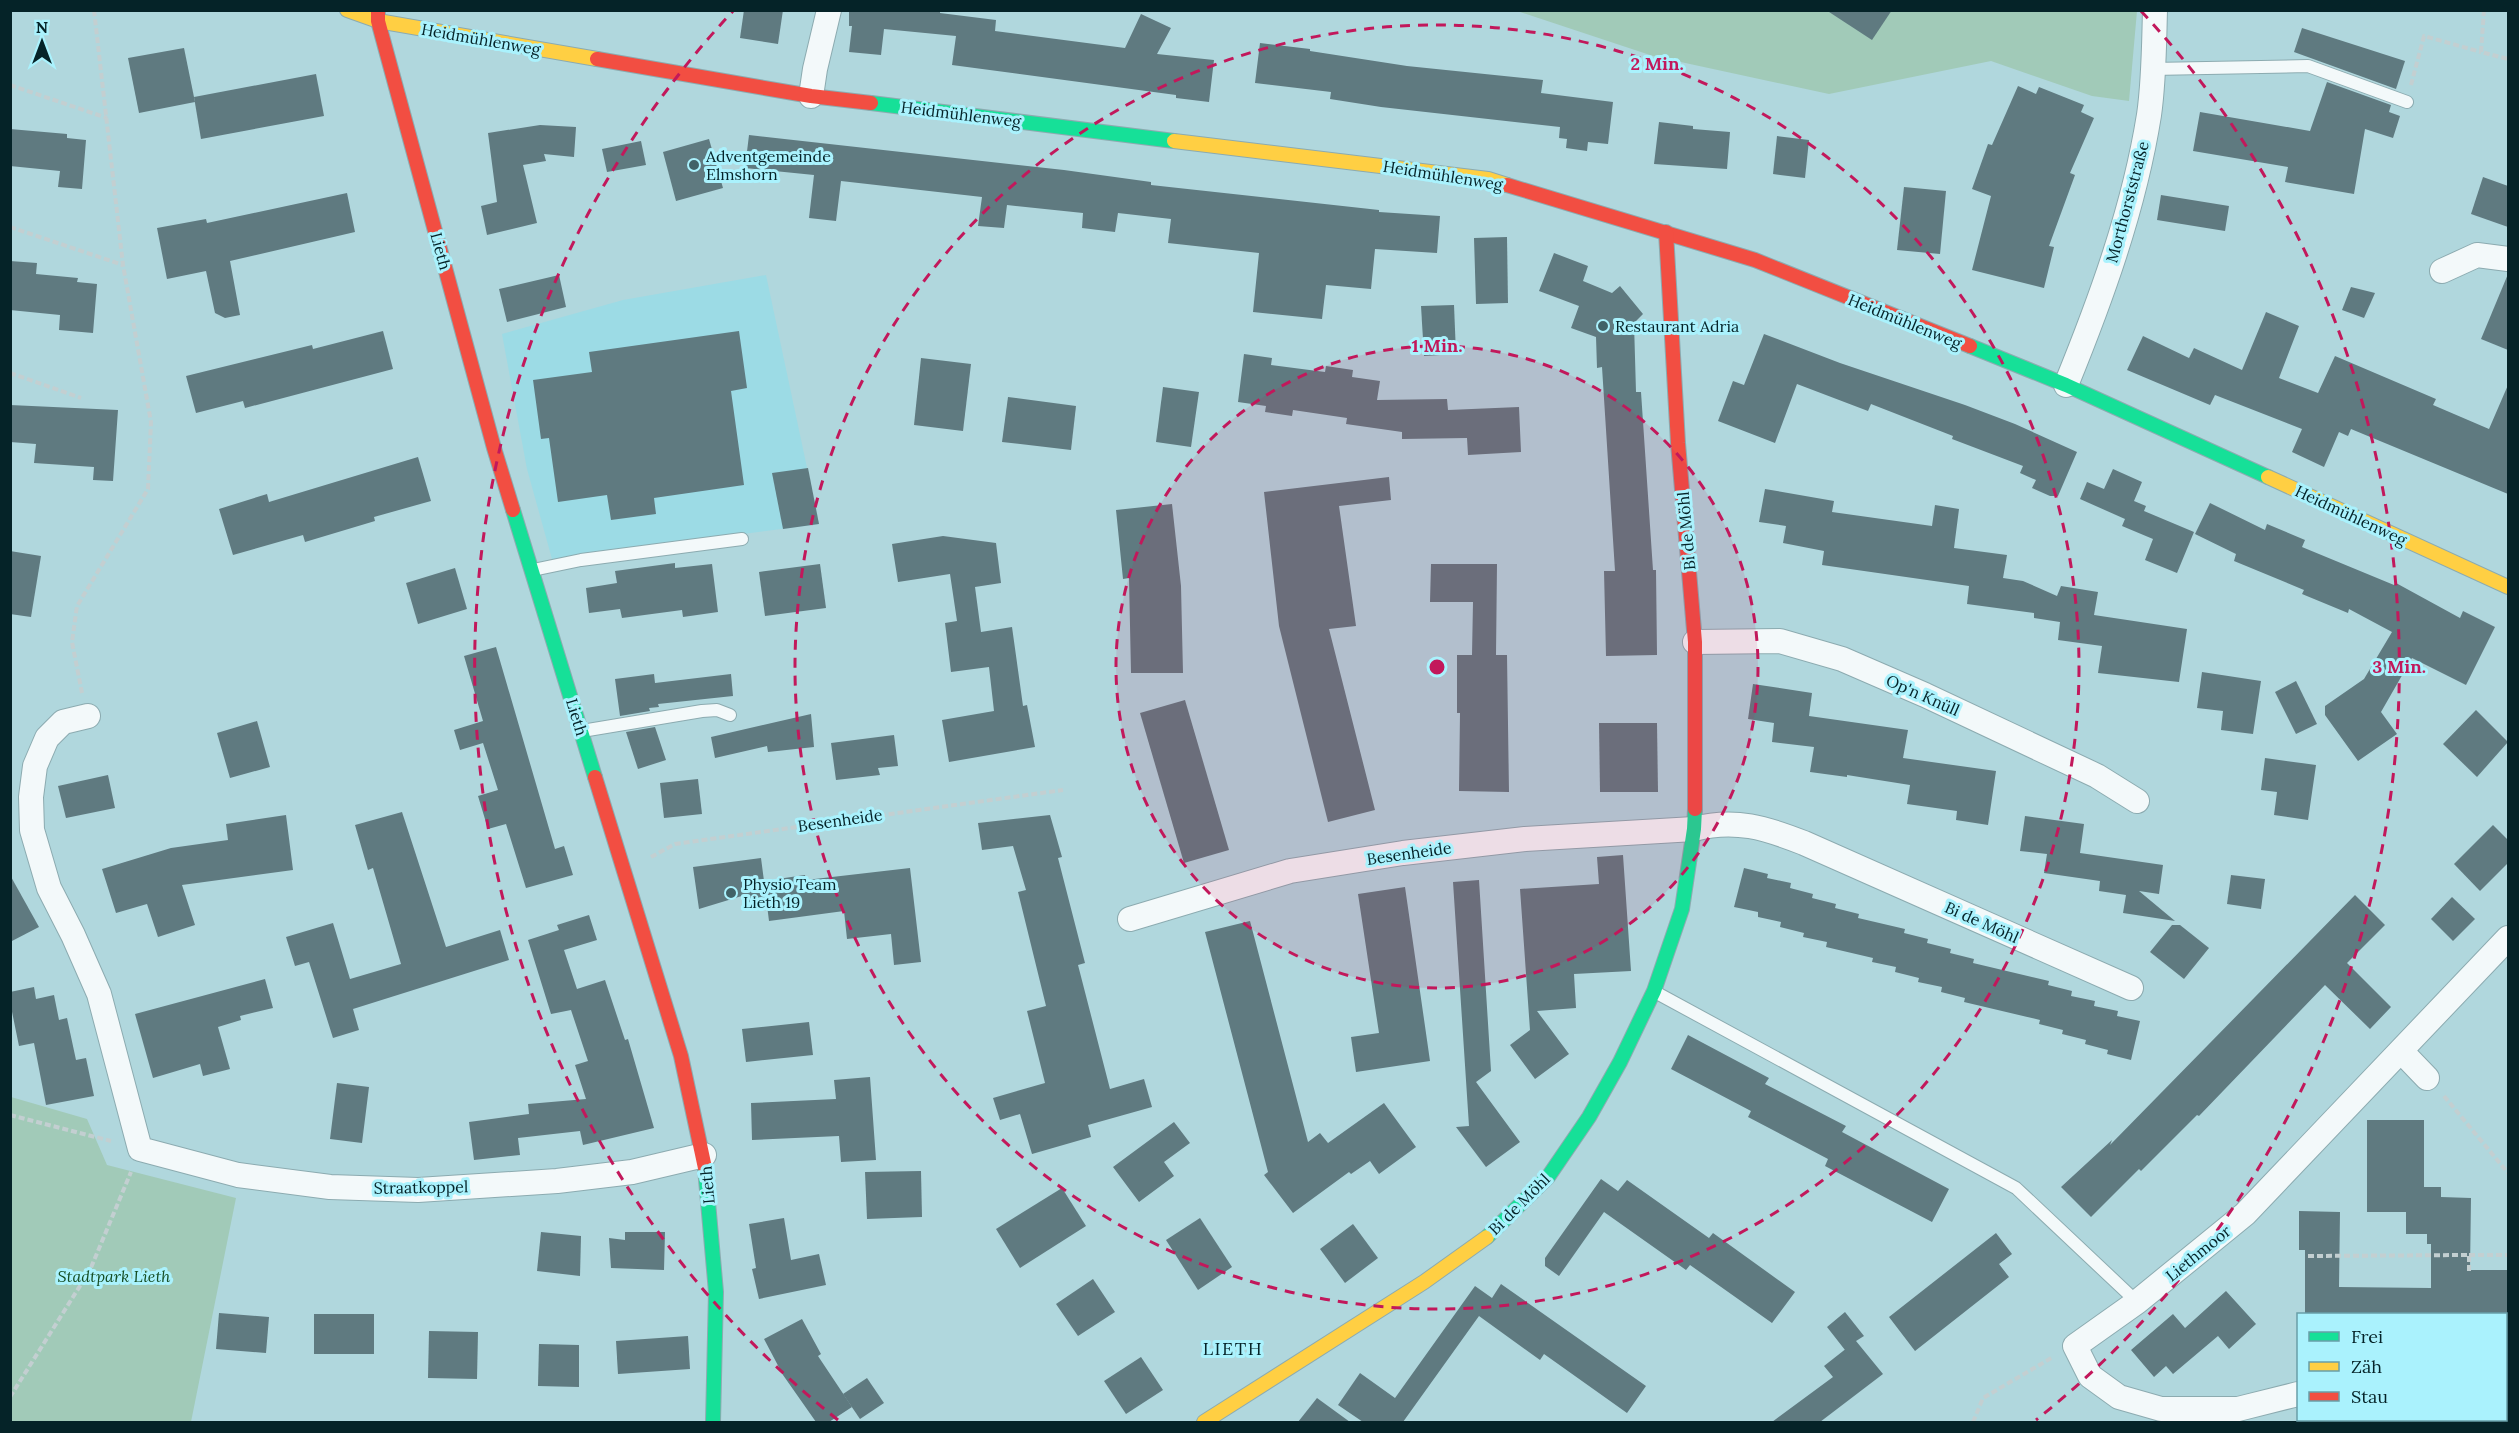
<svg xmlns="http://www.w3.org/2000/svg" width="2519" height="1433" viewBox="0 0 2519 1433" font-family="Lora,serif">
  <style>
    .built { fill: #9cdbe5 }
    .green { fill: #a1cab8 }
    .building { fill: #5f7a80 }
    .lines { fill: none; stroke-linecap: round; stroke-linejoin: round }
    .lane-casing { stroke: #8cabb0; stroke-width: 14 }
    .street-casing { stroke: #8cabb0; stroke-width: 26 }
    .fast-casing { stroke: #8cabb0; stroke-width: 16 }
    .slow-casing { stroke: #8cabb0; stroke-width: 16 }
    .jam-casing { stroke: #8cabb0; stroke-width: 16 }
    .path { stroke: #c3cfd1; stroke-width: 4; stroke-dasharray: 6 3; stroke-linecap: butt }
    .lane { stroke: #f3f9fa; stroke-width: 12 }
    .street { stroke: #f3f9fa; stroke-width: 24 }
    .fast { stroke: #16e098; stroke-width: 14 }
    .slow { stroke: #ffcf43; stroke-width: 14 }
    .jam { stroke: #f24e42; stroke-width: 14 }
    .ring { fill: none; stroke: #c2185b; stroke-width: 3; stroke-dasharray: 10 8 }
    .poi-dot { fill: #416267; stroke: #aaf2fd; stroke-width: 2 }
    .labels { text-anchor: middle; stroke-width: 6; stroke-linejoin: round; paint-order: stroke }
    .street-label { font-size: 16px; fill: #052328; stroke: #aaf2fd }
    .poi-label { font-size: 16px; fill: #052328; stroke: #aaf2fd; text-anchor: start }
    .park-label { font-size: 16px; font-style: italic; fill: #154c22; stroke: #aaf2fd }
    .neighbourhood-label { font-size: 18px; letter-spacing: 1.5px; fill: #052328; stroke: #aaf2fd }
    .centre { fill: #c2185b; stroke: #aaf2fd; stroke-width: 3 }
    .ring-label { font-size: 18px; text-anchor: middle; font-weight: bold; fill: #c2185b; stroke: #aaf2fd; stroke-width: 6; stroke-linejoin: round; paint-order: stroke }
  </style>
  <rect width="100%" height="100%" fill="#b0d7dd"/>
  <polygon class="built" points="766,275 819,524 552,559 527,469 502,334 623,300"/>
  <g class="green">
    <polygon points="1517,11 2137,11 2129,101 2092,96 1991,61 1829,94 1653,56"/>
    <polygon points="11,1097 87,1119 107,1165 236,1198 191,1422 11,1422"/>
  </g>
  <g class="building">
    <polygon points="744,10 783,10 778,44 740,38"/>
    <polygon points="849,10 940,10 940,13 996,20 995,31 1125,48 1141,14 1171,28 1157,54 1214,60 1209,102 1176,98 1176,95 952,65 956,36 884,29 881,55 849,52 852,26 849,26"/>
    <polygon points="1826,10 1892,10 1872,40"/>
    <polygon points="2302,28 2405,61 2396,89 2294,52"/>
    <polygon points="1260,43 1310,49 1310,51 1407,66 1543,80 1541,93 1613,102 1608,144 1588,142 1587,151 1566,148 1567,139 1559,138 1560,127 1381,107 1330,99 1331,92 1255,83"/>
    <polygon points="184,48 195,102 139,113 128,58"/>
    <polygon points="316,74 324,116 201,139 194,97"/>
    <polygon points="2327,82 2391,105 2389,112 2400,116 2393,138 2365,129 2354,194 2285,182 2288,167 2193,151 2200,112 2310,131"/>
    <polygon points="2018,86 2036,94 2039,87 2084,105 2081,112 2094,118 2070,173 2075,175 2049,246 2054,247 2044,288 1972,270 1991,196 1972,189 1988,144 1992,145"/>
    <polygon points="1659,122 1693,126 1693,129 1730,132 1727,169 1654,164"/>
    <polygon points="540,125 576,127 574,157 544,154 546,161 523,165 537,223 487,235 481,206 497,202 488,133"/>
    <polygon points="10,129 67,134 67,138 86,140 82,189 58,187 60,171 10,166"/>
    <polygon points="749,135 1064,170 1151,182 1151,185 1379,210 1379,212 1440,216 1437,253 1375,249 1371,289 1326,285 1322,319 1253,312 1259,253 1168,243 1171,219 1118,213 1115,232 1082,228 1083,213 1007,205 1004,228 978,226 982,197 841,181 836,221 809,218 814,175 745,168"/>
    <polygon points="1777,136 1809,140 1805,178 1773,174"/>
    <polygon points="709,139 723,188 676,201 663,152"/>
    <polygon points="641,141 646,165 607,172 602,149"/>
    <polygon points="2483,177 2508,186 2508,227 2471,214"/>
    <polygon points="1904,187 1946,191 1940,254 1897,250"/>
    <polygon points="347,193 355,232 230,261 240,315 225,318 215,313 206,271 167,279 157,228 206,219 207,223"/>
    <polygon points="2161,195 2229,206 2225,231 2157,220"/>
    <polygon points="1507,237 1508,303 1476,304 1474,238"/>
    <polygon points="1554,253 1588,266 1583,281 1612,293 1620,286 1643,314 1634,323 1636,392 1641,392 1653,570 1656,570 1657,655 1606,656 1604,571 1615,571 1602,367 1597,368 1596,337 1571,328 1579,306 1539,291"/>
    <polygon points="10,261 37,263 36,274 78,278 77,282 97,284 93,333 59,330 60,315 10,310"/>
    <polygon points="2508,274 2508,350 2481,339"/>
    <polygon points="559,275 566,307 507,322 499,289"/>
    <polygon points="2351,287 2375,293 2364,318 2342,310"/>
    <polygon points="1454,305 1456,354 1424,356 1421,306"/>
    <polygon points="2266,312 2299,326 2279,378 2318,393 2335,356 2436,399 2433,405 2489,429 2508,385 2508,494 2351,429 2348,436 2339,432 2324,467 2292,452 2302,429 2215,395 2210,405 2127,370 2143,336 2189,358 2194,348 2242,370"/>
    <polygon points="383,331 393,369 245,408 243,401 196,413 186,376 312,345 313,349"/>
    <polygon points="739,331 747,388 731,391 744,485 654,498 656,514 611,520 607,495 558,502 549,438 541,439 533,380 592,372 589,352"/>
    <polygon points="1764,334 1840,363 1965,405 2015,424 2077,452 2058,496 2050,496 2032,488 2036,480 2020,473 2023,466 1952,439 1953,436 1871,404 1868,411 1797,384 1775,443 1718,421 1733,381 1744,385"/>
    <polygon points="1244,354 1272,358 1271,365 1325,372 1326,366 1353,370 1352,377 1380,381 1377,400 1447,399 1448,410 1519,407 1521,452 1468,455 1467,438 1402,439 1402,432 1346,424 1347,418 1293,410 1292,416 1265,412 1266,406 1238,402"/>
    <polygon points="921,358 971,364 963,431 914,425"/>
    <polygon points="1163,387 1199,392 1191,447 1156,442"/>
    <polygon points="1008,397 1076,406 1071,450 1002,442"/>
    <polygon points="10,405 118,410 113,481 93,480 94,467 34,463 36,444 10,442"/>
    <polygon points="418,457 431,501 374,517 375,521 305,542 303,535 233,555 219,509 267,494 269,502"/>
    <polygon points="808,468 819,524 783,529 772,473"/>
    <polygon points="2113,469 2142,482 2134,501 2146,506 2144,511 2194,532 2177,573 2145,560 2153,539 2122,526 2125,519 2080,499 2087,482 2104,489"/>
    <polygon points="1389,477 1391,500 1339,506 1356,626 1329,629 1375,810 1328,822 1279,626 1264,492"/>
    <polygon points="1765,489 1834,501 1832,512 1932,526 1935,505 1959,509 1954,548 2007,555 2003,578 2023,581 2057,596 2061,586 2098,592 2094,615 2187,629 2179,682 2098,673 2102,646 2058,640 2060,622 2034,618 2034,613 1967,604 1969,586 1822,565 1824,551 1783,543 1786,526 1759,522"/>
    <polygon points="2210,503 2265,530 2267,524 2305,540 2302,547 2394,585 2396,583 2460,618 2463,611 2495,627 2466,685 2412,658 2381,712 2397,734 2358,761 2325,715 2325,706 2364,679 2392,632 2349,609 2348,613 2302,594 2304,590 2234,561 2236,554 2195,534"/>
    <polygon points="1172,504 1181,586 1183,673 1131,673 1129,578 1123,579 1116,510"/>
    <polygon points="943,536 996,543 1001,583 975,587 981,632 1012,627 1023,706 1027,705 1035,747 949,762 942,720 994,711 989,667 951,672 945,623 957,621 950,574 898,582 892,544"/>
    <polygon points="10,551 41,556 31,617 10,614"/>
    <polygon points="675,563 675,568 712,564 718,612 683,617 682,610 622,618 620,609 589,613 586,588 617,583 615,571"/>
    <polygon points="820,564 826,608 765,616 759,572"/>
    <polygon points="1431,564 1497,564 1496,655 1507,655 1509,792 1459,791 1460,713 1457,713 1457,655 1472,655 1473,602 1430,602"/>
    <polygon points="455,568 467,609 418,624 406,583"/>
    <polygon points="496,647 555,849 564,846 573,875 526,888 506,824 488,829 478,796 498,790 483,743 460,750 454,730 483,721 464,656"/>
    <polygon points="2202,672 2261,681 2253,734 2221,730 2223,711 2197,708"/>
    <polygon points="654,674 655,683 731,674 733,696 658,704 659,707 649,708 650,711 620,716 615,679"/>
    <polygon points="2296,681 2317,724 2296,734 2275,692"/>
    <polygon points="1753,684 1812,693 1809,716 1908,730 1903,758 1996,771 1988,825 1956,820 1957,811 1907,804 1910,785 1847,775 1847,777 1810,772 1814,747 1772,742 1774,723 1748,719"/>
    <polygon points="1185,700 1229,850 1184,863 1140,713"/>
    <polygon points="2476,710 2508,742 2477,777 2443,744"/>
    <polygon points="811,714 814,747 768,752 767,746 715,758 711,737"/>
    <polygon points="257,721 270,767 230,778 217,733"/>
    <polygon points="1599,723 1657,723 1658,792 1600,792"/>
    <polygon points="655,727 666,760 638,769 626,732"/>
    <polygon points="894,735 898,766 878,768 880,775 836,780 831,743"/>
    <polygon points="2265,758 2316,765 2308,820 2274,815 2277,792 2261,790"/>
    <polygon points="108,775 115,808 66,818 58,786"/>
    <polygon points="698,779 702,814 664,818 660,783"/>
    <polygon points="402,812 446,947 500,930 509,960 353,1009 359,1030 333,1038 309,962 295,966 286,937 333,923 350,979 401,964 373,868 368,870 355,825"/>
    <polygon points="286,815 293,870 182,885 195,925 158,937 147,904 116,913 102,869 171,848 228,840 226,824"/>
    <polygon points="1050,815 1062,857 1058,858 1085,963 1078,965 1110,1089 1144,1079 1152,1107 1088,1125 1091,1137 1032,1154 1020,1114 1000,1120 993,1098 1045,1083 1027,1011 1046,1006 1018,892 1026,890 1013,846 982,850 978,823"/>
    <polygon points="2025,816 2084,824 2080,853 2163,865 2159,894 2139,891 2175,921 2123,913 2126,895 2099,891 2100,881 2044,873 2047,854 2020,851"/>
    <polygon points="2493,825 2508,840 2508,863 2480,891 2454,864"/>
    <polygon points="1623,855 1631,971 1574,974 1576,1008 1537,1011 1569,1054 1535,1079 1510,1045 1530,1030 1520,889 1599,884 1597,857"/>
    <polygon points="761,858 764,881 805,875 806,880 910,868 921,962 894,965 891,934 847,939 844,911 769,921 767,905 749,908 745,895 699,909 693,867"/>
    <polygon points="1744,868 1768,874 1767,878 1791,883 1790,888 1813,894 1812,898 1836,904 1835,908 1859,914 1858,918 1905,929 1904,933 1928,939 1927,943 1951,949 1950,953 1974,959 1973,963 2049,981 2048,985 2072,991 2071,996 2095,1001 2094,1006 2118,1011 2117,1016 2140,1021 2131,1060 2107,1054 2108,1050 2085,1044 2086,1040 2062,1034 2063,1030 2039,1024 2040,1020 1964,1002 1965,998 1941,992 1942,987 1918,982 1919,978 1895,972 1896,967 1872,962 1873,958 1826,947 1827,942 1803,937 1804,933 1780,927 1781,922 1758,917 1758,912 1734,907"/>
    <polygon points="10,875 39,927 10,942"/>
    <polygon points="2231,875 2265,879 2261,909 2227,904"/>
    <polygon points="1479,880 1491,1071 1476,1082 1520,1142 1486,1167 1456,1127 1469,1126 1453,882"/>
    <polygon points="1405,887 1430,1061 1356,1072 1351,1037 1379,1033 1358,894"/>
    <polygon points="2355,895 2385,925 2347,963 2391,1007 2370,1029 2325,985 2199,1116 2197,1115 2141,1171 2139,1169 2091,1217 2061,1187 2112,1140 2110,1145"/>
    <polygon points="2452,897 2475,919 2453,941 2431,919"/>
    <polygon points="589,915 597,940 564,950 577,989 605,980 625,1040 628,1039 654,1128 583,1145 580,1131 518,1138 520,1155 474,1160 469,1122 529,1114 528,1104 586,1099 575,1065 588,1061 571,1010 551,1014 528,940 559,930 557,925"/>
    <polygon points="1250,921 1308,1142 1320,1133 1328,1143 1384,1103 1416,1147 1379,1174 1370,1161 1351,1174 1349,1172 1293,1213 1264,1175 1268,1172 1205,932"/>
    <polygon points="2172,925 2180,925 2209,948 2184,979 2150,952"/>
    <polygon points="265,979 273,1008 240,1016 241,1020 218,1027 230,1069 203,1076 200,1064 153,1078 135,1014"/>
    <polygon points="34,987 36,999 54,995 59,1020 67,1018 76,1060 86,1058 94,1096 46,1105 34,1043 19,1046 10,1002 10,992"/>
    <polygon points="809,1022 813,1055 746,1062 742,1029"/>
    <polygon points="1688,1035 1769,1078 1765,1084 1846,1126 1842,1132 1949,1189 1932,1222 1825,1166 1828,1159 1748,1117 1751,1111 1671,1069"/>
    <polygon points="870,1077 876,1160 841,1162 839,1136 752,1140 751,1103 836,1099 834,1080"/>
    <polygon points="337,1083 369,1087 362,1143 330,1139"/>
    <polygon points="2367,1120 2424,1120 2424,1187 2441,1187 2441,1197 2471,1198 2470,1270 2508,1270 2508,1314 2305,1314 2305,1250 2299,1250 2299,1211 2340,1212 2339,1287 2431,1288 2431,1244 2427,1244 2427,1234 2406,1234 2406,1212 2367,1212"/>
    <polygon points="1174,1122 1190,1143 1164,1162 1174,1176 1139,1202 1113,1167"/>
    <polygon points="921,1171 922,1217 867,1219 865,1172"/>
    <polygon points="1601,1179 1618,1191 1627,1180 1709,1238 1713,1233 1795,1292 1772,1323 1690,1265 1686,1270 1604,1212 1559,1276 1545,1266 1545,1258"/>
    <polygon points="1062,1188 1086,1226 1020,1268 996,1229"/>
    <polygon points="784,1218 791,1260 819,1254 826,1285 759,1299 752,1269 756,1268 749,1224"/>
    <polygon points="1200,1218 1232,1267 1198,1290 1166,1240"/>
    <polygon points="1353,1224 1378,1258 1345,1283 1320,1249"/>
    <polygon points="541,1232 581,1236 580,1276 537,1271"/>
    <polygon points="625,1232 665,1232 664,1270 611,1268 609,1238 625,1240"/>
    <polygon points="1996,1233 2012,1254 1999,1264 2009,1277 1915,1351 1889,1317"/>
    <polygon points="1093,1279 1115,1312 1078,1336 1056,1304"/>
    <polygon points="1501,1284 1646,1386 1627,1413 1544,1354 1540,1360 1479,1316 1403,1422 1363,1422 1338,1405 1360,1373 1395,1398 1475,1286 1492,1298"/>
    <polygon points="2226,1291 2256,1324 2229,1349 2218,1336 2173,1374 2166,1366 2154,1377 2131,1350 2173,1314 2185,1328"/>
    <polygon points="1845,1312 1864,1336 1856,1341 1883,1374 1820,1422 1772,1422 1833,1377 1824,1366 1852,1344 1845,1350 1827,1327"/>
    <polygon points="219,1313 269,1317 266,1353 216,1349"/>
    <rect x="314" y="1314" width="60" height="40"/>
    <polygon points="802,1319 821,1354 818,1356 852,1407 829,1422 816,1422 783,1375 764,1339"/>
    <polygon points="429,1331 478,1332 477,1379 428,1378"/>
    <polygon points="688,1336 690,1369 618,1374 616,1341"/>
    <polygon points="539,1344 579,1345 579,1387 538,1386"/>
    <polygon points="1141,1357 1163,1390 1126,1414 1104,1381"/>
    <polygon points="867,1378 884,1403 860,1419 843,1394"/>
    <polygon points="1317,1398 1350,1422 1298,1422"/>
  </g>
  <g class="lines">
    <defs>
      <g id="lane">
        <polyline points="2152,69 2308,66 2407,102"/>
        <polyline points="533,570 581,560 742,539"/>
        <polyline points="582,731 702,711 717,710 730,715"/>
        <polyline points="1655,992 2016,1188 2137,1302"/>
      </g>
      <g id="street">
        <polyline points="811,96 815,69 829,10"/>
        <polyline points="2442,271 2477,255 2508,259"/>
        <path d="M2066,385C2101,299 2134,209 2149,115C2154,81 2154,45 2155,10"/>
        <polyline points="1695,642 1780,641 1842,659 1925,695 2097,776 2137,801"/>
        <polyline points="88,716 63,722 47,738 35,766 31,797 32,830 49,888 73,935 99,994 140,1149 238,1175 330,1187 418,1190 557,1181 632,1172 704,1155"/>
        <path d="M1130,919L1290,871L1403,853L1525,839L1694,829C1735,818 1766,828 1804,843L2131,988"/>
        <polyline points="2402,1052 2427,1078"/>
        <polyline points="2298,1394 2238,1409 2161,1409 2119,1397 2090,1376 2075,1346 2137,1302 2245,1214 2508,938"/>
      </g>
      <g id="fast">
        <polyline points="871,103 1174,141"/>
        <polyline points="1970,346 2066,385 2268,477"/>
        <polyline points="513,510 595,777"/>
        <polyline points="705,1168 716,1292 713,1422"/>
        <polyline points="1487,1237 1548,1177 1589,1117 1620,1062 1654,991 1682,909 1694,829 1695,809"/>
      </g>
      <g id="slow">
        <polyline points="347,10 378,21 597,59"/>
        <polyline points="1174,141 1488,179 1507,185"/>
        <polyline points="2268,477 2508,587"/>
        <polyline points="1204,1422 1424,1282 1487,1237"/>
      </g>
      <g id="jam">
        <polyline points="378,10 378,21 494,448 513,510"/>
        <polyline points="597,59 811,96 871,103"/>
        <polyline points="1507,185 1755,260 1970,346"/>
        <polyline points="1666,232 1678,443 1695,642 1695,809"/>
        <polyline points="595,777 681,1056 705,1168"/>
      </g>
    </defs>
    <use href="#lane" class="lane-casing"/>
    <use href="#street" class="street-casing"/>
    <use href="#fast" class="fast-casing"/>
    <use href="#slow" class="slow-casing"/>
    <use href="#jam" class="jam-casing"/>
    <g class="path">
      <polyline points="2484,10 2481,52 2508,59"/>
      <polyline points="10,85 107,118"/>
      <polyline points="2411,85 2424,36 2481,52"/>
      <polyline points="10,227 123,265"/>
      <polyline points="10,373 81,398"/>
      <polyline points="82,693 72,642 77,606 148,489 151,422 123,265 94,10"/>
      <polyline points="651,857 675,844 1063,790"/>
      <polyline points="2444,1096 2508,1173"/>
      <polyline points="10,1115 111,1141"/>
      <polyline points="2469,1255 2508,1255"/>
      <polyline points="2308,1256 2469,1255 2469,1274"/>
      <polyline points="2506,1378 2508,1378"/>
      <polyline points="10,1397 90,1270 131,1172"/>
      <polyline points="2449,1420 2451,1422"/>
      <polyline points="1973,1422 1983,1398 2053,1357"/>
    </g>
    <use href="#lane" class="lane"/>
    <use href="#street" class="street"/>
    <use href="#fast" class="fast"/>
    <use href="#slow" class="slow"/>
    <use href="#jam" class="jam"/>
  </g>
  <circle cx="1437" cy="667" r="321" fill="#c2185b" fill-opacity=".12"/>
  <g class="ring">
    <circle cx="1437" cy="667" r="321"/>
    <circle cx="1437" cy="667" r="642"/>
    <path d="M838 1420A962 962 0 0 1 733 11M2141 11A962 962 0 0 1 2036 1420"/>
  </g>
  <g class="poi-dot">
    <circle cx="694" cy="165" r="6"/>
    <circle cx="1603" cy="326" r="6"/>
    <circle cx="731" cy="893" r="6"/>
  </g>
  <g class="labels">
    <g class="street-label">
      <text transform="translate(481 39) rotate(10)" y="6">Heidmühlenweg</text>
      <text transform="translate(961 114) rotate(7)" y="6">Heidmühlenweg</text>
      <text transform="translate(1443 175) rotate(9)" y="6">Heidmühlenweg</text>
      <text transform="translate(2127 202) rotate(-75)" y="6">Morthorststraße</text>
      <text transform="translate(441 251) rotate(75)" y="6">Lieth</text>
      <text transform="translate(1905 321) rotate(22)" y="6">Heidmühlenweg</text>
      <text transform="translate(2351 515) rotate(25)" y="6">Heidmühlenweg</text>
      <text transform="translate(1686 531) rotate(-95)" y="6">Bi de Möhl</text>
      <text transform="translate(1923 695) rotate(24)" y="6">Op'n Knüll</text>
      <text transform="translate(577 717) rotate(73)" y="6">Lieth</text>
      <text transform="translate(840 820) rotate(-8)" y="6">Besenheide</text>
      <text transform="translate(1409 853) rotate(-8)" y="6">Besenheide</text>
      <text transform="translate(1982 922) rotate(24)" y="6">Bi de Möhl</text>
      <text transform="translate(707 1185) rotate(-95)" y="6">Lieth</text>
      <text transform="translate(421 1187) rotate(-1)" y="6">Straatkoppel</text>
      <text transform="translate(1519 1204) rotate(-45)" y="6">Bi de Möhl</text>
      <text transform="translate(2198 1253) rotate(-39)" y="6">Liethmoor</text>
    </g>
    <g class="poi-label">
      <text x="706" y="162">Adventgemeinde<tspan x="706" dy="18">Elmshorn</tspan></text>
      <text x="1615" y="332">Restaurant Adria</text>
      <text x="743" y="890">Physio Team<tspan x="743" dy="18">Lieth 19</tspan></text>
    </g>
    <g class="park-label">
      <text x="114" y="1282">Stadtpark Lieth</text>
    </g>
    <g class="neighbourhood-label">
      <text x="1233" y="1355">LIETH</text>
    </g>
  </g>
  <circle cx="1437" cy="667" r="9" class="centre"/>
  <g class="ring-label">
    <text x="1657" y="70">2 Min.</text>
    <text x="1437" y="352">1 Min.</text>
    <text x="2399" y="673">3 Min.</text>
  </g>
  <rect width="2519" height="1433" fill="none" stroke="#052328" stroke-width="24"/>
  <rect x="2297" y="1313" width="210" height="108" fill="#aaf2fd" stroke="#689fa8" stroke-width="1.5"/>
  <rect x="2309" y="1332" width="30" height="9" fill="#16e098" stroke="#689fa8" stroke-width="1.5"/>
  <text x="2351" y="1343" font-size="18" fill="#052328">Frei</text>
  <rect x="2309" y="1362" width="30" height="9" fill="#ffcf43" stroke="#689fa8" stroke-width="1.5"/>
  <text x="2351" y="1373" font-size="18" fill="#052328">Zäh</text>
  <rect x="2309" y="1392" width="30" height="9" fill="#f24e42" stroke="#689fa8" stroke-width="1.5"/>
  <text x="2351" y="1403" font-size="18" fill="#052328">Stau</text>
  <g transform="translate(42 42)" stroke="#aaf2fd" stroke-width="4.5" paint-order="stroke">
  <path d="M0-4.5L10 22L0 15L-10 22Z" fill="#052328"/>
  <text y="-9" font-size="16" font-weight="bold" text-anchor="middle" fill="#052328">N</text>
  </g>
</svg>
